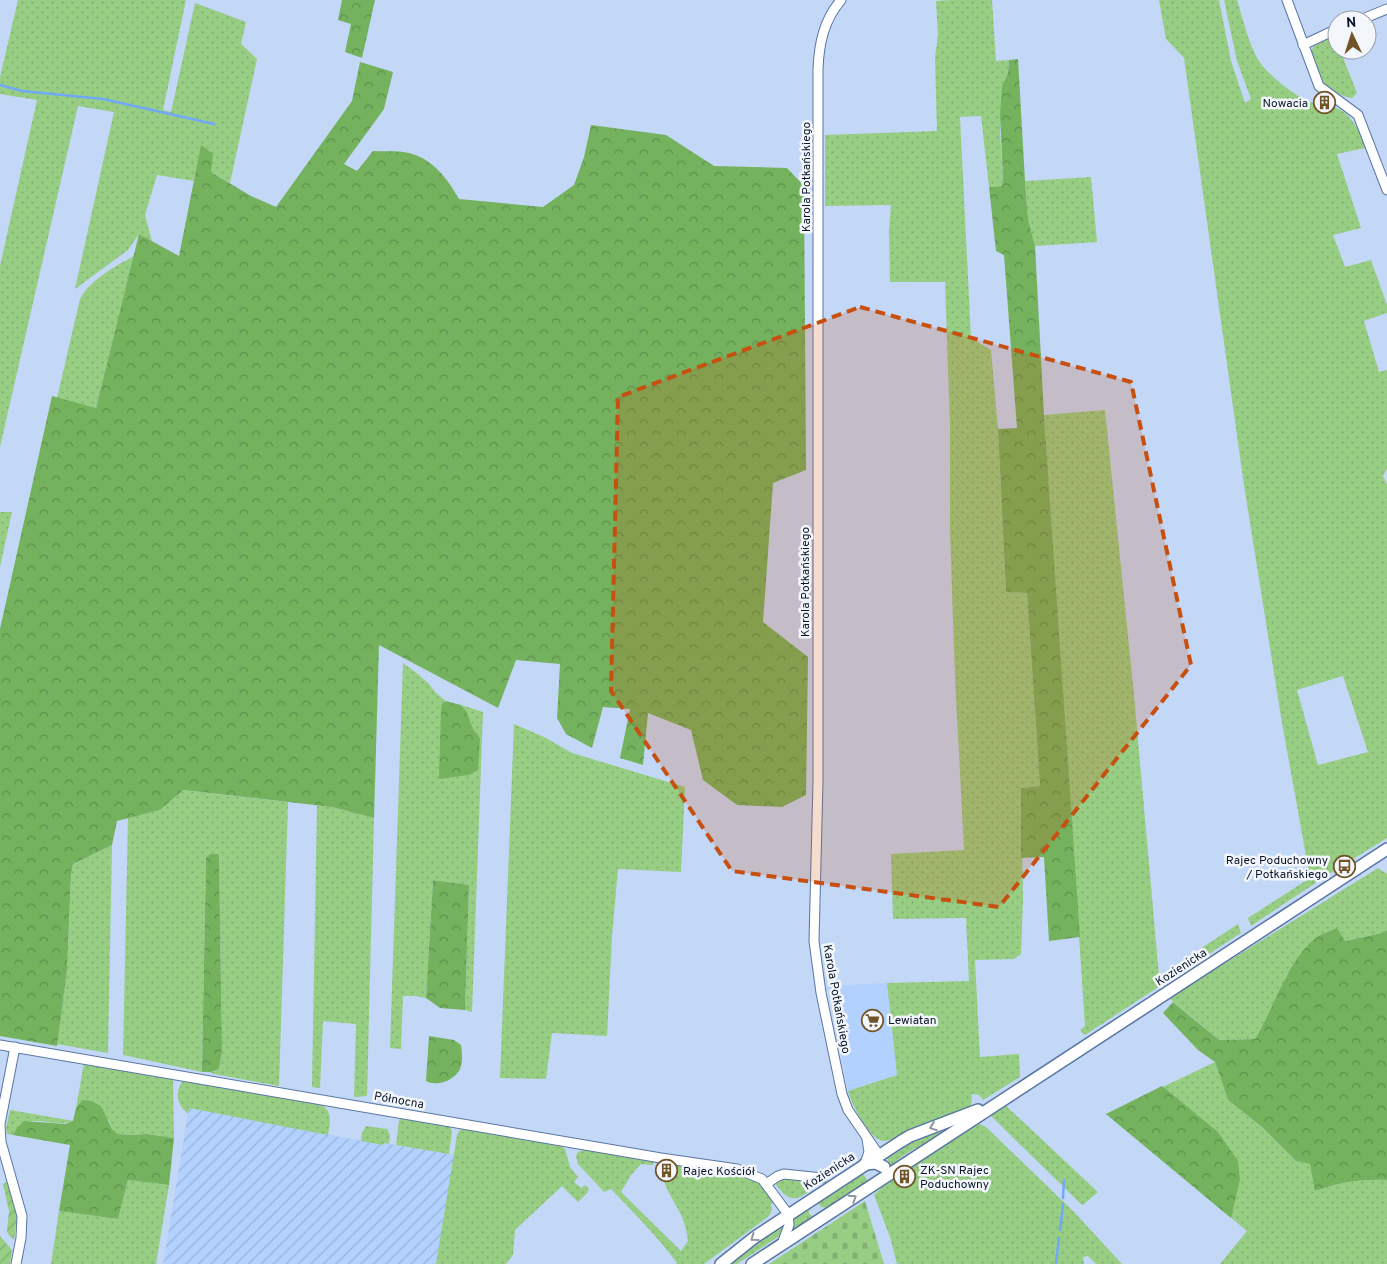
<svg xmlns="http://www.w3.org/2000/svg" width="1387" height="1264" viewBox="0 0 1387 1264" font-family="Overpass,sans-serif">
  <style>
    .built { fill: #b2d1fe }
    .industrial { fill: url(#industrial-furrows) }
    .grass { fill: url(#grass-dots); fill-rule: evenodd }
    .forest { fill: url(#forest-crowns) }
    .cemetery { fill: url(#cemetery-stones) }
    .garden { fill: url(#garden-furrows) }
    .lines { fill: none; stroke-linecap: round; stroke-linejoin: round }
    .stream { stroke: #71a8f9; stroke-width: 2.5 }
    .minor-casing { stroke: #5876a4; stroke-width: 11 }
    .major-casing { stroke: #5876a4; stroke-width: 14 }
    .minor { stroke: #fff; stroke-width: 9 }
    .major { stroke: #fff; stroke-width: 11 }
    .oneway { stroke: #90969e }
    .marked { fill: #c74f10; fill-opacity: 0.2; stroke: #c74f10; stroke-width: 4; stroke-dasharray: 10 6; stroke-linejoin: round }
    .labels { text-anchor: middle; stroke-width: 5; stroke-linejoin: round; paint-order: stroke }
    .poi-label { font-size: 12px; fill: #091527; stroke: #f3f7fc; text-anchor: start }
    .street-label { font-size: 12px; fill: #091527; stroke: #f3f7fc }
  </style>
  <defs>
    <pattern id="industrial-furrows" width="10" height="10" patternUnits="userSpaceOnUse" patternTransform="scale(1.25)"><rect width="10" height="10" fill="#b2d1fe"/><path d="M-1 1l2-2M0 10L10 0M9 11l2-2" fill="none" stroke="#98b3da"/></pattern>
    <pattern id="grass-dots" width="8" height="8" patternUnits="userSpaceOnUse" patternTransform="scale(1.25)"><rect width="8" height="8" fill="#97ce84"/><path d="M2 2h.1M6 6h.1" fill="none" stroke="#81b072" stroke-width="1.8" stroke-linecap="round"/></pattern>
    <pattern id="forest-crowns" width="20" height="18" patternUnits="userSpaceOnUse" patternTransform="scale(1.25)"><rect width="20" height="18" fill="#74b25e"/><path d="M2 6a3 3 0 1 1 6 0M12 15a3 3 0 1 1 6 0" fill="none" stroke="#5d904e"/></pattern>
    <pattern id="cemetery-stones" width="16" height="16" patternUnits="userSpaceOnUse" patternTransform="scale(1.25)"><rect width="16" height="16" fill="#97ce84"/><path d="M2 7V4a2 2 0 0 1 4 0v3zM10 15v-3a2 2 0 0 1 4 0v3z" fill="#81b072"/></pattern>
    <pattern id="garden-furrows" width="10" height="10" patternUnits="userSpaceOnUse" patternTransform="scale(1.25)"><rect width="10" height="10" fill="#97ce84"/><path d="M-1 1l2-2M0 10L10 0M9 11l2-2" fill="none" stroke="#81b072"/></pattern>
  </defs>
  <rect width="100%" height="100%" fill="#c3d7f6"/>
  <polygon class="built" points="887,983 897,1075 848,1091 828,986"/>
  <polygon class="industrial" points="189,1108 383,1145 384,1143 455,1155 436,1264 163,1264"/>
  <g class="grass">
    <polygon points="18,0 186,0 163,110 171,112 195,3 246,22 241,44 257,59 230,183 211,172 201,146 194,181 157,175 145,215 152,241 139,234 128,250 75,289 114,112 78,106 0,447 0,266 37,100 0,94 0,77"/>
    <path d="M951,0H992L996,61L1009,60L1008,73L1002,86L1000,131L1003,176L1002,186L989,187L981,116L960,117L971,338L991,350L998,429L1006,592L1027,593L1040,786L1021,788L1023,899L1021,954L1014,959L975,960L980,1057L1019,1054L1020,1077L983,1100L979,1095L972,1094L971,1107C949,1115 926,1123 905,1132C899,1135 890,1142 883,1141C868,1138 852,1105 848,1091L897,1075L887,983L969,981L966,918L893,919L891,854L964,850L955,678L950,531V424L945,282H890L889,231L891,205L825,206V135L937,131L935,58L938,35L936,1Z"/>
    <path d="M1159,0H1219L1231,61L1245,103L1251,99L1237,61L1224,0H1237C1242,16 1250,48 1259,61C1267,74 1298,99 1313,103C1325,107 1334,104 1345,113C1355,122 1361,136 1369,147L1337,154L1361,228L1333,235L1345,267L1371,260L1387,305V313L1364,321L1379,372L1387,370V469L1383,476L1387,485V838L1329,874L1251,926L1248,918L1310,878L1281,717L1244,485L1184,58L1166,39ZM1343,676L1368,752L1318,765L1297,690Z"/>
    <path d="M1335,36L1337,50H1340L1357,93L1352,98C1343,97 1325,88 1321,81C1316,73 1313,60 1311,51L1314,46Z"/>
    <polygon points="1091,177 1097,242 1035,246 1028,219 1025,181"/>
    <path d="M134,256L96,408L57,398L80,299C91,279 114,267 134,256Z"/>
    <polygon points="1105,410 1134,695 1159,976 1238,924 1241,933 1085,1035 1080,1030 1085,1026 1044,415"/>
    <polygon points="0,512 12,512 0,567"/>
    <path d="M403,663L418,674L429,684L435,692L446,701L442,704L480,738C475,733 470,727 468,720C466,714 466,710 461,705L483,712L472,1012L465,1010L469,885L433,880L426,998L415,996H403L401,1049L390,1048Z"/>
    <polygon points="514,724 544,737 572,753 685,787 681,872 618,869 612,936 607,1036 552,1033 546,1079 500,1078"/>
    <polygon points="182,790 288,802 279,1086 214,1074 210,1072 215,1072 222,1050 219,856 218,854 206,857 202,1072 123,1055 128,818 160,810"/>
    <polygon points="317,805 332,807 374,818 367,1096 354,1097 356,1024 323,1021 320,1088 312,1087"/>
    <polygon points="112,845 108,1053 57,1044 67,971 71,874 73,864"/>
    <polygon points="1378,868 1387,874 1387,930 1382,933 1345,941 1287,974 1268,1018 1255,1039 1219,1040 1169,998"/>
    <path d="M1215,1062L1228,1100L1262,1127L1296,1161L1311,1164L1315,1191C1342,1182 1359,1179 1387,1180V1264H1220L1247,1231L1106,1114Z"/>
    <polygon points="84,1063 171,1078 173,1081 174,1138 147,1134 131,1135 118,1134 112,1129 109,1121 82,1100 76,1108"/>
    <path d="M183,1081L321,1104C333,1112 330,1123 328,1135L189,1108L188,1114C177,1105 174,1092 183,1081Z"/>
    <polygon points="1006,1105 1006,1106 1098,1192 1083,1205 1081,1204 991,1116"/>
    <path d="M10,1110L74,1121C52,1129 26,1109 13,1135L7,1134L6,1128Z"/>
    <polygon points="401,1118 450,1126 452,1132 449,1154 396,1145 399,1120"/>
    <polygon points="976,1122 986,1127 1074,1212 1122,1264 1096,1264 1088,1256 1083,1257 1084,1264 897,1264 890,1237 874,1195 884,1185 884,1183"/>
    <polygon points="366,1126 387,1129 390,1135 389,1144 384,1143 383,1145 361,1141 362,1133"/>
    <polygon points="466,1129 561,1146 565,1149 570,1167 578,1177 574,1182 581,1188 585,1185 589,1189 587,1193 578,1202 562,1186 515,1230 513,1255 506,1264 436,1264 457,1135 460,1130"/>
    <polygon points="942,1130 943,1133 920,1149 915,1148 897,1160 896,1165 891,1168 886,1156 914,1138"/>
    <path d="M584,1150L654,1162L652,1165L641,1164L631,1175L621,1192L681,1251L688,1241C687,1232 685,1224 682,1217C677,1204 656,1178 664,1165L671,1164C697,1167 740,1168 760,1184C766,1189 770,1196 774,1202L771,1204L772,1210L769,1216L704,1264H676L677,1263C657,1236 634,1213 611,1189L604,1192L578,1164L576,1156L578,1152Z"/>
    <polygon points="862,1172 869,1183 827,1208 821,1207 819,1204 821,1200"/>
    <path d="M784,1178L823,1182C800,1196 794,1210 775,1183Z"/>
    <polygon points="128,1180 169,1185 156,1264 51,1264 59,1211 118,1219"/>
    <polygon points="809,1208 809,1214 814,1217 791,1231 795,1217"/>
    <polygon points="786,1221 783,1231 778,1237 737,1264 729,1264 745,1250"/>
  </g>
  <g class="forest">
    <polygon points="342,0 375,0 362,58 345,52 351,24 338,20"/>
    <polygon points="1018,59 1025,181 1028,219 1035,246 1044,415 1080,937 1049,941 1044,857 1021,858 1021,788 1040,786 1027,593 1006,592 998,429 1017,428 1004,255 996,251 989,187 1002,186 1003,176 1000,115 1002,86 1008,73 1009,60"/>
    <path d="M360,62L393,72L384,109L344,164L357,171L373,151C385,152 401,150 412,154C434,160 449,181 459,199L543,207L574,185L584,157L591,125L666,135L714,166L787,168L804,186L806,470L773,483L763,622L808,657L806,795L782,807L737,805L703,780L691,730L648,713L643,765L620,758L630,709L603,707L592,748L566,734L557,718L560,664L516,660L498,708L379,645L374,818L332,807L183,790L160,810L117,821L112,845L73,864L71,874L67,971L57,1046L0,1036V629L52,396L96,408L139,234L179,256L201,145L213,154L211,172L251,196L276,207L352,101Z"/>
    <polygon points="446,701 461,705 466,711 473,729 480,738 478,770 469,775 439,779 441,709 442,704"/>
    <path d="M211,854H218L219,856L222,1050L219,1068C214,1073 209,1072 202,1072L206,857Z"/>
    <polygon points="433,880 469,885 465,1010 440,1008 426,998"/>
    <path d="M1337,928L1345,941L1382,933L1387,930V1180C1358,1179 1342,1182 1315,1191L1310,1164L1296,1161L1262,1127L1228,1100L1215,1062L1198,1050L1163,1013L1173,1002L1219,1040L1255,1039C1275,1007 1284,968 1312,941C1318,935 1329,932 1337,928Z"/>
    <path d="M429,1036L454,1040L461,1045C462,1053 463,1062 460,1069C455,1080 437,1087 426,1081Z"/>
    <polygon points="1162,1086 1218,1132 1238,1161 1240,1179 1231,1218 1106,1114"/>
    <polygon points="82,1100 91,1101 101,1106 112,1129 118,1134 131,1135 147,1134 174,1138 169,1185 128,1180 118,1219 59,1211 70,1145 13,1135 17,1128 24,1121 65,1124 73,1121 76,1108"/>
  </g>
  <polygon class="cemetery" points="865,1201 884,1264 769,1264"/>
  <g class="garden">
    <polygon points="8,1181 17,1216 14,1240 8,1234 7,1231 9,1211 3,1184"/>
    <polygon points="0,1236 12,1250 10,1264 0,1264"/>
  </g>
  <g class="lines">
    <g class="stream">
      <polyline points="0,85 22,91 103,99 214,124"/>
      <polyline points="1063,1198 1064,1180"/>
      <polyline points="1060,1230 1063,1205"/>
      <polyline points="1056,1264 1059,1238"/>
    </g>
    <defs>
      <g id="minor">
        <path d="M841,0C824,20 819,43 818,69V781L814,941L821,993L842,1094L848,1110L879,1155"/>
        <polyline points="1287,0 1319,86 1358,115 1387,190"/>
        <polyline points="1360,20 1387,9"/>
        <polyline points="1303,45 1337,29"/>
        <polyline points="0,1045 661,1158 737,1169 762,1179 788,1214 789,1225 782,1244"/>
        <polyline points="15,1047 0,1124 1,1142 22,1216 21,1238 16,1264"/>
        <polyline points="865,1164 869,1152 867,1139"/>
        <polyline points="766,1184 778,1176 784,1174 822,1178"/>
      </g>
      <g id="major">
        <polyline points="865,1164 876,1163 884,1167"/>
        <polyline points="721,1264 755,1237 900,1142 910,1136 978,1110"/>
        <polyline points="752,1264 1387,849"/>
      </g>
    </defs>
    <use href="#minor" class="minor-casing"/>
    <use href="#major" class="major-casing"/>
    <use href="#minor" class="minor"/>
    <use href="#major" class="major"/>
  </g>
  <defs><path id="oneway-chevron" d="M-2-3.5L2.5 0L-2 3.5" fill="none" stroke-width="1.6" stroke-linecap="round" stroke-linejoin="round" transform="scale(1.25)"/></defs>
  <g class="oneway">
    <use href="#oneway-chevron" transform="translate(933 1127) rotate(159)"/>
    <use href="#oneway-chevron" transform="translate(853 1198) rotate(-33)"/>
    <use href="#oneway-chevron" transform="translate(754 1238) rotate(144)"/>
  </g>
  <path class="marked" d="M860,307L1131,382L1191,665L999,907L732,871L611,691L618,397Z"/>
  <defs>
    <symbol id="building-ring" viewBox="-11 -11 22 22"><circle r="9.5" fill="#f3f7fc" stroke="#715528" stroke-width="1.5"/><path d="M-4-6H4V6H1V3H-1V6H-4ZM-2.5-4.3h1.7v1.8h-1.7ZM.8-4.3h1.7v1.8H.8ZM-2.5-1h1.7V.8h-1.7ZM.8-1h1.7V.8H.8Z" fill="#715528"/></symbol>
    <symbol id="bus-ring" viewBox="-11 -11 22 22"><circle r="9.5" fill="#f3f7fc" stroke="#715528" stroke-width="1.5"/><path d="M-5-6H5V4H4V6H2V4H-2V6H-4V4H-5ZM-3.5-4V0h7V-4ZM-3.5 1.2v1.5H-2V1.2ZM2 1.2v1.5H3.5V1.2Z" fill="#715528"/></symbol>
    <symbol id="supermarket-ring" viewBox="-11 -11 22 22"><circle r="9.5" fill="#f3f7fc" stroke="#715528" stroke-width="1.5"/><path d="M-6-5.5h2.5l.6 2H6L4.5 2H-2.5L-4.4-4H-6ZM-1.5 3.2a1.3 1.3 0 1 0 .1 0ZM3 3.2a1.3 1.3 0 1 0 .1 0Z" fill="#715528"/></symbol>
  </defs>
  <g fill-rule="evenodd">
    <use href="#building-ring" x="1312" y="90" width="25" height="25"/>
    <use href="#bus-ring" x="1332" y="854" width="25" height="25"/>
    <use href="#supermarket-ring" x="860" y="1008" width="25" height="25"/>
    <use href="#building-ring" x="654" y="1158" width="25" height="25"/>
    <use href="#building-ring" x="892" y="1164" width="25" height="25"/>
  </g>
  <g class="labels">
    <g class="poi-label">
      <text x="1308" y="107" text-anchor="end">Nowacia</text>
      <text x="1328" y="864" text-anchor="end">Rajec Poduchowny<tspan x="1328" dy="14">/ Potkańskiego</tspan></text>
      <text x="888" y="1024">Lewiatan</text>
      <text x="920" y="1174">ZK-SN Rajec<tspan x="920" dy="14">Poduchowny</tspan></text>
      <text x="683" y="1175">Rajec Kościół</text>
    </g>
    <g class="street-label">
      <text transform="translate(806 177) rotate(-90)" y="4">Karola Potkańskiego</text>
      <text transform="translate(805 582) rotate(-90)" y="4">Karola Potkańskiego</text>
      <text transform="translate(1181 967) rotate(-33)" y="4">Kozienicka</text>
      <text transform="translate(837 999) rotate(80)" y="4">Karola Potkańskiego</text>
      <text transform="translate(399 1100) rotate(10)" y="4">Północna</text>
      <text transform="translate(829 1171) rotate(-33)" y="4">Kozienicka</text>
    </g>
  </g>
  <g transform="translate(1352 35) rotate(356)"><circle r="24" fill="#f3f7fc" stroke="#959da7"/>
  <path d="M0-4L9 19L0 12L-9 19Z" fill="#715528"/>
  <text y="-8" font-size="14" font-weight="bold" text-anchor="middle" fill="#091527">N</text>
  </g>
</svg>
